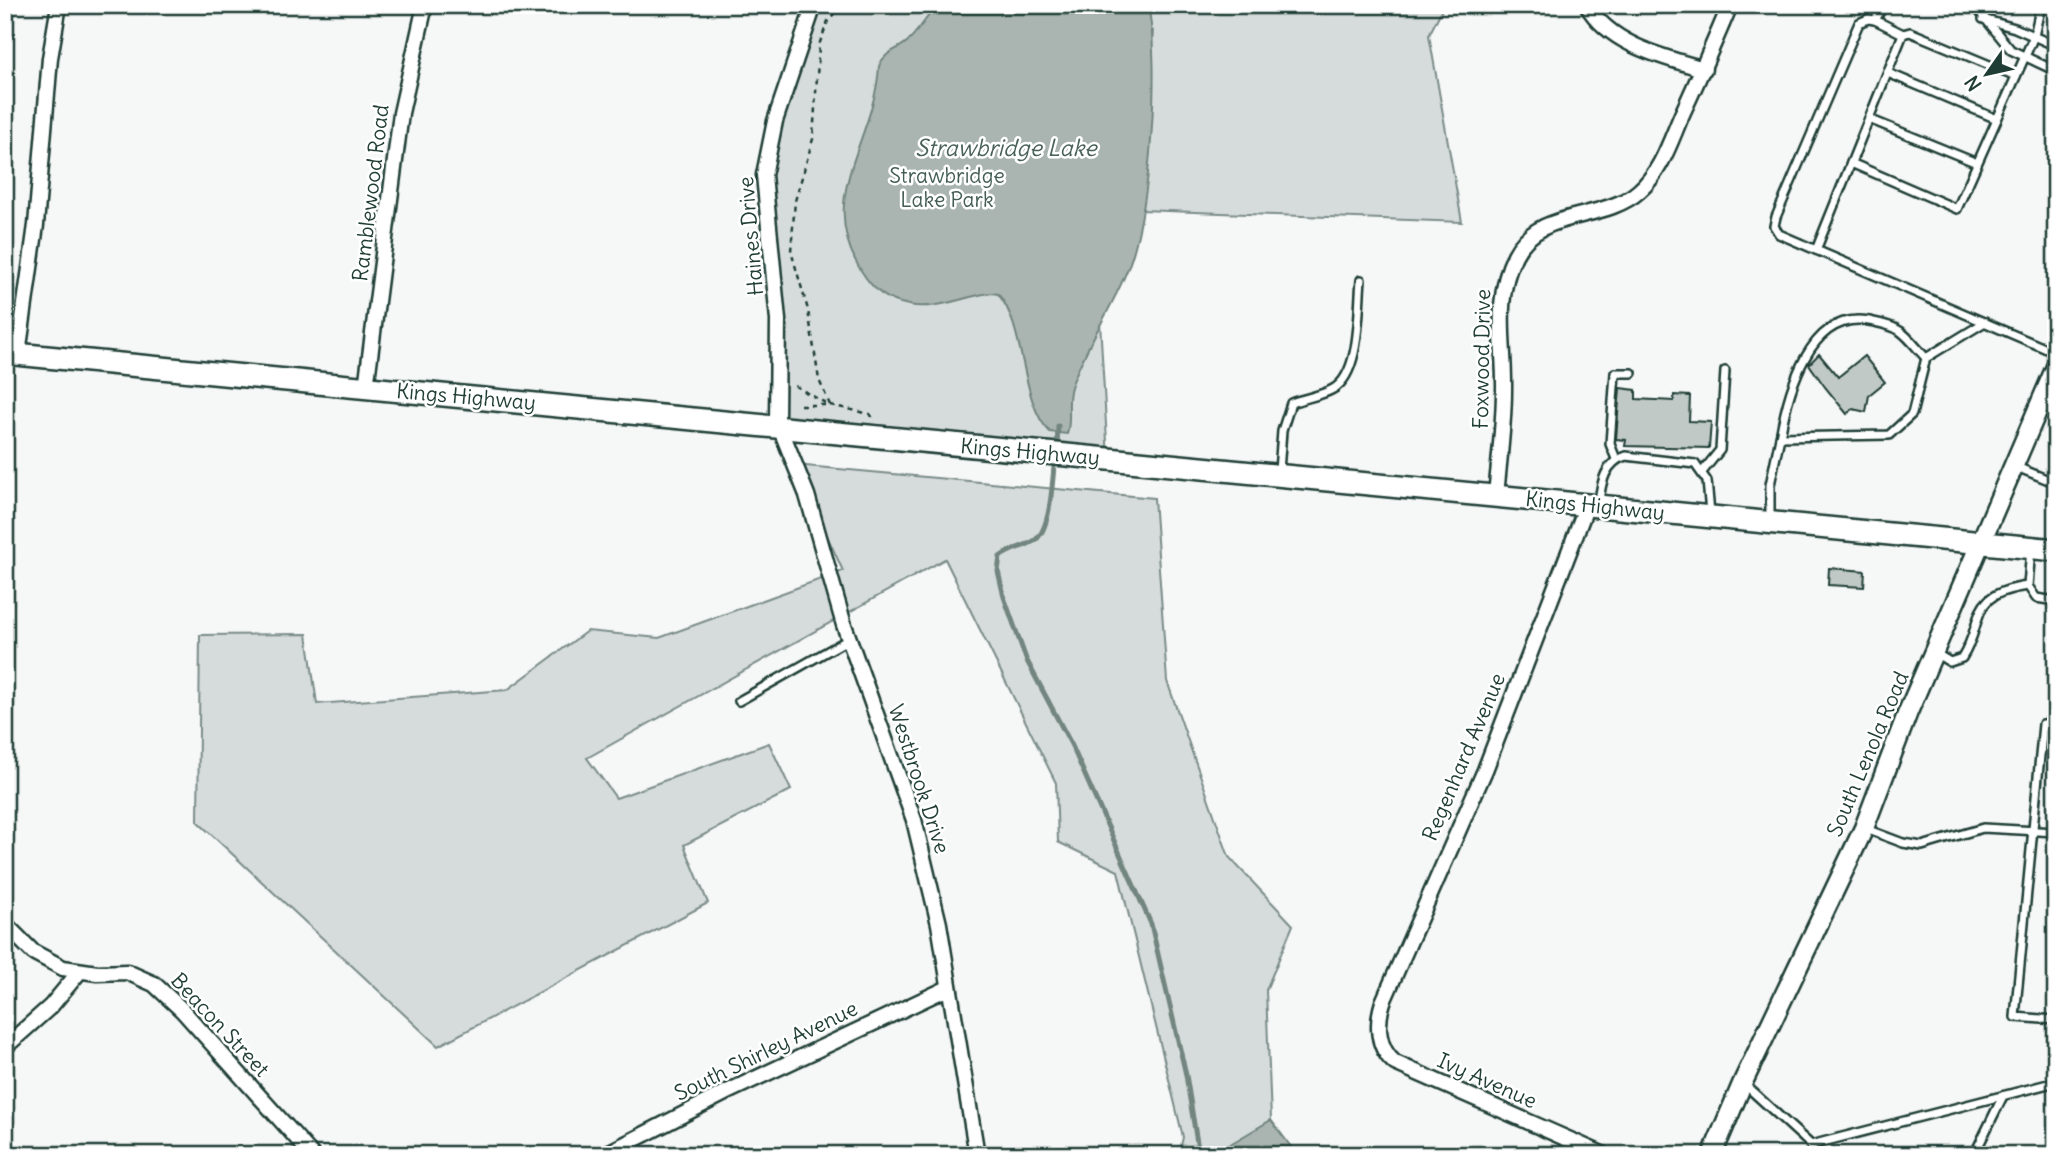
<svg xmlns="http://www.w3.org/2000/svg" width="2061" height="1160" viewBox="0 0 2061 1160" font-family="Delius,sans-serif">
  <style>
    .green { fill: #d6dcdb; stroke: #7a8c88; stroke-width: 2 }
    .water { fill: #aab5b1; stroke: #72857f; stroke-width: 2 }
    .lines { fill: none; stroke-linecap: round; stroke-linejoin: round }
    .stream { stroke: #72857f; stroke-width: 5 }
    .building { fill: #c0c9c6; stroke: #1f3d34; stroke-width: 2 }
    .service-casing { stroke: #1f3d34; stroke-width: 12 }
    .minor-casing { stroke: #1f3d34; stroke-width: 19 }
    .tertiary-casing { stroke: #1f3d34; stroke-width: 23 }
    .secondary-casing { stroke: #1f3d34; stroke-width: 26 }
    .path { stroke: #1f3d34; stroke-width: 2.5; stroke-dasharray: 5 5; stroke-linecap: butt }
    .service { stroke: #fff; stroke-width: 7 }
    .minor { stroke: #fff; stroke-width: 14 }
    .tertiary { stroke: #fff; stroke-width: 18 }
    .secondary { stroke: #fff; stroke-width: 21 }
    .labels { text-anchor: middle; stroke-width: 5; stroke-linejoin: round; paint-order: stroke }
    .park-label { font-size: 21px; fill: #445d55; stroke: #fff }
    .street-label { font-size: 21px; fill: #1f3d34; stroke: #fff }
    .water-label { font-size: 23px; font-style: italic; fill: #49615a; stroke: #fff }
  </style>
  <rect width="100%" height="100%" fill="#f6f7f7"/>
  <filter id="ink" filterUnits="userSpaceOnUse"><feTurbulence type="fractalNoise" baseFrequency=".0143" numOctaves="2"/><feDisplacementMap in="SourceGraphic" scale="14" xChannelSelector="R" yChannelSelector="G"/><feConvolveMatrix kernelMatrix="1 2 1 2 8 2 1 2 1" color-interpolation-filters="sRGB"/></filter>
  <g filter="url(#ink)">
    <g class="green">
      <polygon points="816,5 1444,5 1429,35 1462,222 1142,210 1153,30 1098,287 1108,459 777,420 768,148"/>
      <polygon points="795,465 1154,498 1167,681 1229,857 1293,925 1266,990 1271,1120 1215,1155 1179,1155 1183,1137 1118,871 1058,842 1056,783 945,559 587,758 616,798 769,743 791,790 684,845 708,903 438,1046 198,822 200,635 307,634 317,704 507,690 587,631 659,638 843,571"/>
    </g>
    <g class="water">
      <path d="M936,5H1148C1160,68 1151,199 1131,260C1116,304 1086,343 1071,387C1066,403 1072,418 1067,434L1050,432C1020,403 1026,326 998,294C979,289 940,312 909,305C887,301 874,291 862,272C814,197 875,141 879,66C885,51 897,51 908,41C919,30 927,18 936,5Z"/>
      <polygon points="1271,1120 1297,1155 1215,1155 1215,1153"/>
    </g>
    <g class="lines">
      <g class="stream">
        <polyline points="1057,448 1058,426"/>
        <path d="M1055,458C1052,478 1052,530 1034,541C1022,548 1011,548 1000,557L998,571L1004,597L1026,659L1072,746L1151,924L1186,1075L1199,1155"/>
      </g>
    </g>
    <g class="building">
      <polygon points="1819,354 1838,377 1864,356 1885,382 1869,395 1866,412 1853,409 1847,414 1825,387 1809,364"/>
      <polygon points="1620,388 1636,390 1636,399 1674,401 1674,395 1690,396 1689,421 1711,422 1709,448 1625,446 1626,440 1616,439"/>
      <polygon points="1829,568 1865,571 1864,587 1828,585"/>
    </g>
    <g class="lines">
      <defs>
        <g id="service">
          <polyline points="1974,5 2011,50 2056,71"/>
          <polyline points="2041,5 2034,36 1957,209 1851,163 1816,250 2056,353"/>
          <polyline points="1983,19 2015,28 2056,46"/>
          <polyline points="1903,34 1910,32 2016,76"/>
          <polyline points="1888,73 1997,119"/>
          <polyline points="1869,119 1977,163"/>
          <polyline points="1851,163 1903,34 1875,20 1884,5"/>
          <polyline points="1816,250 1779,234 1774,226 1776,217 1859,23 1868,19 1875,20"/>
          <polyline points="2041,405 2056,412"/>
          <path d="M1780,437C1788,392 1809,310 1869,321C1879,323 1892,325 1900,331C1910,338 1918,350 1926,358"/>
          <polyline points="1616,459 1610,444 1615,373 1632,373"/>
          <polyline points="2014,466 2056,483"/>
          <path d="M1279,471L1282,431L1291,403C1304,398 1321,396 1333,389C1361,374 1358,310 1361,280"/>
          <polyline points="1703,471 1720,450 1725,371"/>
          <polyline points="2052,480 2056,470"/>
          <path d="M1599,502C1601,483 1605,462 1626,456L1695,464L1707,481L1710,513"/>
          <polyline points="1770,519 1770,485 1780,437 1889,435 1912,414 1926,358 1985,322"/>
          <polyline points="2031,548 2028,586 2036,598 2056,601"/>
          <path d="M1935,653L1950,662L1962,658C1986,620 1966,594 2028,586"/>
          <polyline points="739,701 849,639"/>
          <polyline points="2056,723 2043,724 2015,1017 2056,1020"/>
          <polyline points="1866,829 1903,843 1922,846 1983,828 2056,832"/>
          <polyline points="1743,1083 1811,1145 1814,1155"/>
          <polyline points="1811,1145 2056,1082"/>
          <polyline points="1974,1155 2003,1096"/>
        </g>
        <g id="minor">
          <polyline points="814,5 775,121 764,175 778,320 777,420 807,495 844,625 914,820 939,924 977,1155"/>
          <path d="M1587,5C1610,45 1663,57 1704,69"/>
          <polyline points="18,354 36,225 50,58 59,5"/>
          <polyline points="366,388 401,113 425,5"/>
          <path d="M1496,496C1499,461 1504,425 1504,390C1505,342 1493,300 1515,255C1540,207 1603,223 1639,191C1662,171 1671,139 1683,112C1699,77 1715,41 1730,5"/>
          <path d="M1587,505L1485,770L1383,1002C1376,1024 1377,1048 1395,1063L1604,1155"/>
          <polyline points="5,924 33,952 63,968 97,973 127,972 154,984 182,1010 312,1155"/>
          <polyline points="5,1047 51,1006 80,971"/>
          <polyline points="604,1155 725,1093 948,988"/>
        </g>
        <polyline id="tertiary" points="1712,1155 1743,1082 1864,828 1908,712 2056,367"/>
        <polyline id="secondary" points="5,353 2056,550"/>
      </defs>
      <use href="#service" class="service-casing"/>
      <use href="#minor" class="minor-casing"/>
      <use href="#tertiary" class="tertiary-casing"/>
      <use href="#secondary" class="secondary-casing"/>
      <g class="path">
        <polyline points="795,386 827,404"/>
        <polyline points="800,405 830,405 870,414 873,418"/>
        <polyline points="830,405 819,380 808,310 791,251 795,201 813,139 819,45 828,21 841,5"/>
      </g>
      <use href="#service" class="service"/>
      <use href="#minor" class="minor"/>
      <use href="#tertiary" class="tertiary"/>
      <use href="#secondary" class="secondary"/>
    </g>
  </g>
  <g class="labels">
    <g class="park-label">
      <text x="947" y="183">Strawbridge<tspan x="947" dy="24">Lake Park</tspan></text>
    </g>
    <g class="street-label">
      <text transform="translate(371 193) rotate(-83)" y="7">Ramblewood Road</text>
      <text transform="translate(751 236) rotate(-95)" y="7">Haines Drive</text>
      <text transform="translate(1482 359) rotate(-89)" y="7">Foxwood Drive</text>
      <text transform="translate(466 397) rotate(5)" y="7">Kings Highway</text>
      <text transform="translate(1030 452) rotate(5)" y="7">Kings Highway</text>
      <text transform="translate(1595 506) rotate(6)" y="7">Kings Highway</text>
      <text transform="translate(1868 754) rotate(-67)" y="7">South Lenola Road</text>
      <text transform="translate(1464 757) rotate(-67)" y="7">Regenhard Avenue</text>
      <text transform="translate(919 779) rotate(72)" y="7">Westbrook Drive</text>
      <text transform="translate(220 1025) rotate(47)" y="7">Beacon Street</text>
      <text transform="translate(766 1051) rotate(-26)" y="7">South Shirley Avenue</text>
      <text transform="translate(1487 1081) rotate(24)" y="7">Ivy Avenue</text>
    </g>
    <g class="water-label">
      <text x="1006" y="156">Strawbridge Lake</text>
    </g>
  </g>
  <rect width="2061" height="1160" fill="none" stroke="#fff" stroke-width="28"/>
  <rect x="14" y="14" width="2033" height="1132" fill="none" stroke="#1f3d34" stroke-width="2.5" filter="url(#ink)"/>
  <g transform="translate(1987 74) rotate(236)" stroke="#ffffff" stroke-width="5" paint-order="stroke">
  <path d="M0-5L12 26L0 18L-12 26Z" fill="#1f3d34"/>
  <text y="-10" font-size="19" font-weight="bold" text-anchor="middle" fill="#1f3d34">N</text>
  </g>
</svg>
